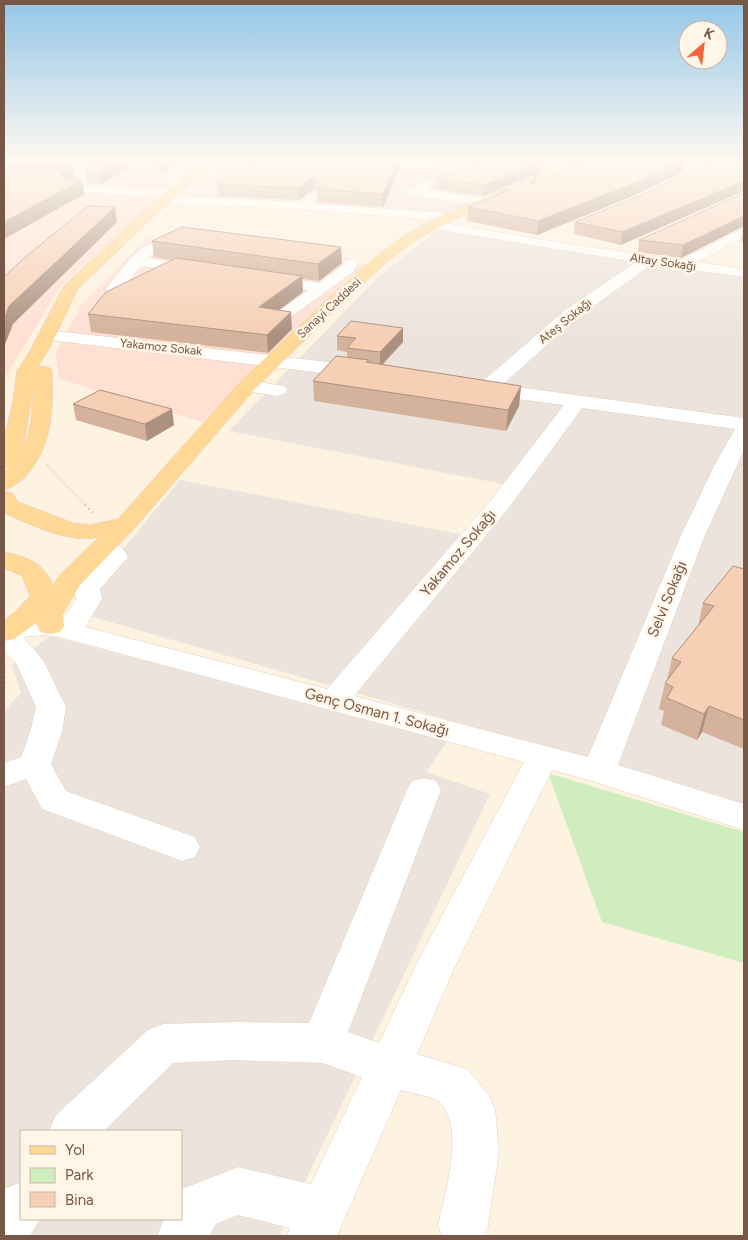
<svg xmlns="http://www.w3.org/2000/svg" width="748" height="1240" viewBox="0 0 748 1240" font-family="Figtree,sans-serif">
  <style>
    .commercial { fill: #ffe0d3 }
    .industrial { fill: #ece4dc; fill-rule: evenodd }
    .green { fill: #d0edbd }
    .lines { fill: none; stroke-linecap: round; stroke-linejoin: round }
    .minor-casing { stroke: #e3cebb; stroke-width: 1 }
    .major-casing { stroke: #dcd3cf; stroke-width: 1 }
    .path-far1 { stroke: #dbb298; stroke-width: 2.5; stroke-dasharray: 0.5 2.5; stroke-linecap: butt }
    .path { stroke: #dbb298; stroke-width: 3; stroke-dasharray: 1 4; stroke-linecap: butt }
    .minor { fill: #fff; fill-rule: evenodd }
    .major { fill: #ffd896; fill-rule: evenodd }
    .wall { fill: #d4b29c }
    .shaded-wall { fill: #ac917f }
    .building { fill: #f6cfb5; stroke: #ac917f }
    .labels { text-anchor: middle; stroke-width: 5; stroke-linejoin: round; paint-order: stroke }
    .far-street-label { font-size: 12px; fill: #775745; stroke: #fff6e8 }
    .street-label { font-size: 15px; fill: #775745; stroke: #fff6e8 }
  </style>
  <rect width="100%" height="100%" fill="#fef2e0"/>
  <g class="commercial">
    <polygon points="4,161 198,161 60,287 4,379"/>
    <polygon points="147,238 370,265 202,422 59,379 56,353 82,304"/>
  </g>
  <g class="industrial">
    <polygon points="229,161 572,161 442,216 184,201"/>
    <polygon points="439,229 640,261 744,275 744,805 72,611 180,480 465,535 503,484 229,431 380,275"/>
    <path d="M50,636L449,739L426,772L490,794L279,1236H4V711L21,693L12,665ZM21,1131H181V1219H21Z"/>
  </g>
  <polygon class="green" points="548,773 744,832 744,963 602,922"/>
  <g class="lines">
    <defs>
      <g id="minor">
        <polygon points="100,161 112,161 82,185 172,190 176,191 177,196 300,202 310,193 314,192 320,196 313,203 319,204 449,213 455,217 449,221 308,210 166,203 162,202 160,199 161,197 67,191 65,188 67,185"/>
        <path d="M184,161H196L177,179L189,181L191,183L189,185C180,188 169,186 163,179L165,177Z"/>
        <polygon points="433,161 542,164 546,161 556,161 555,167 542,170 438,165 434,164"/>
        <polygon points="629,161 664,161 701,165 711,161 726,161 702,172 634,164"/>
        <polygon points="429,179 435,183 426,190 485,198 491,202 485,206 414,196 408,192"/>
        <path d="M434,221L568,244L681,260L744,228V237L697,262L744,269V277L652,264L576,319L502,385L744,418V450L703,540L618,765L744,804V830L592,781L552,770L452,973L417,1054L467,1069L488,1094L495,1109L499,1152L488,1226L483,1236H443L438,1226C444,1195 467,1124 438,1101C431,1096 410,1093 401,1090L337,1236H287L290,1228L238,1215L216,1224L209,1236H157L164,1219H181L182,1189L238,1167L311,1184L362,1077L322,1063L234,1060L173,1063L104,1131H49L56,1115L148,1030L163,1024L234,1022L309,1023L407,790L412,781L424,778L436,781L441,790L348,1032L379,1043L419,959L524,762L63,638L45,635L23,637L43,660L66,707L62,732L51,764L66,791L195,837L200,847L195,857L182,861L42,809L26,779L4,787V763L21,757L30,732L36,707L16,663L4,650V624L38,619L62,621L76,599L74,588L102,556L93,546L96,541C112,537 120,543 128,557L100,589L102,599L85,627L327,689L491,500L564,405L486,395L476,392L473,388L476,384L482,382L564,311L636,262L429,228L427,225ZM582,408L735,429L714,466L679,540L588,757L354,696L507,510Z"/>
        <path d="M151,244L156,245L158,248L148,258L200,266L205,267L207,270L205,273L200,274L141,266L120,292H108L106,289C115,277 137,247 151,244Z"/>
        <polygon points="351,259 356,260 358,263 353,272 291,317 279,317 277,314 279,311 308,290 265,284 260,282 257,279 260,276 265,274 319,283 342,266 346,260"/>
        <polygon points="47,330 364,366 371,368 373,372 371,376 364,378 41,339 38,335 41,331"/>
        <polygon points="247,380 284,386 287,390 284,394 277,396 240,390 237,386 240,382"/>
        <polygon points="21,1182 21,1219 40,1219 30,1236 4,1236 4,1189"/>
      </g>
      <g id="major">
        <path d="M205,161H217L153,217L78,289L49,349L37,368L43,366L50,368L52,372C53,408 53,443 29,472C22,481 14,487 4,490V472L10,467L4,468V439L12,406L17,371L31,349L63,287L143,211ZM33,392C32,416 30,441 16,460L23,448Z"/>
        <path d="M573,161H588L449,222L416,240L389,260L342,303L254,390L134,529L80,585L62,615L64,626L60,632L50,634L40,632L36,623L14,639L4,641V621L16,611L30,596L22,576L4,568V552C26,556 44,563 53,585L60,575L99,537C68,544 32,525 4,513V491L12,493L18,502L73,523L90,525L118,519L240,382L330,297L379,254L406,234L439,216Z"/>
      </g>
    </defs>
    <use href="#minor" class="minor-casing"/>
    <use href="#major" class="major-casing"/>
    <polyline class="path-far1" points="47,465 86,506"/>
    <g class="path">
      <polyline points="85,505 93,513"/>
      <polyline points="4,667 4,691"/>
    </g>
    <use href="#minor" class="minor"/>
    <use href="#major" class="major"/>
  </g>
  <g class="wall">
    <polygon points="4,161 75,161 75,165 72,167 74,178 72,179 82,180 84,194 4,239"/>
    <polygon points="96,161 129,161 130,168 101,184 87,183 85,170"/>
    <polygon points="152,161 179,161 161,174"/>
    <polygon points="403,161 383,207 317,202 317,192 314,190 309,192 299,200 219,196 218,184"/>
    <polygon points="481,161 543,161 542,162 541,172 536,174 535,183 683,172 633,196 537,235 467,221 468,207 499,194 499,189 483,196 435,189 436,179"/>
    <polygon points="744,193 744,226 681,258 638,252 639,240"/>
    <polygon points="644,194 621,245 574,234 575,222"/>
    <polygon points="744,228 744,242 741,241 743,229"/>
    <polygon points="152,241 342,263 319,281 302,279 303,292 279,310 292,329 268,353 91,332 88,314 172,260 154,257"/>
    <polygon points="337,336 403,342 382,365 521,386 519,406 506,431 314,401 313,381 347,357 347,352 337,350"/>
    <polygon points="73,404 174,425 147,441 76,420"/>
    <polygon points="744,569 744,749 702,732 697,740 661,725 664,711 659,709 665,683 667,680 672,658 698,626 703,603"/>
  </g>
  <g class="shaded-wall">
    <polygon points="51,161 75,161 75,165 72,167 74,178 65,184 61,175 52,175 49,162"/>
    <polygon points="116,161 129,161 130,168 101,184 99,170"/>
    <polygon points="160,161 179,161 161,174"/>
    <polygon points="398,161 403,161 383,207 383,194"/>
    <polygon points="541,161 543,161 542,162 541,172 536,174 535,186 531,184 536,174 483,196 484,185"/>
    <polygon points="681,161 684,161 683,172 633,196 537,235 538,221"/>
    <polygon points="313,178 314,190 309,192 299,200 299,188 308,180"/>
    <polygon points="82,180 84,194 4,239 4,222"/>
    <polygon points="744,181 744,191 621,245 622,232"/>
    <polygon points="115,207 117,222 13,324 4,347 4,319 9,306"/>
    <polygon points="744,216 744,226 681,258 683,245"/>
    <polygon points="341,247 342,263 319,281 318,264"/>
    <polygon points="302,276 303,292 260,324 259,307"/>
    <polygon points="291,312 292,329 268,353 267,335"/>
    <polygon points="403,328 403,342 380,367 380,352"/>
    <polygon points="521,386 519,406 506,431 508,410"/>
    <polygon points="172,409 174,425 147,441 145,424"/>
    <polygon points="709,706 702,732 697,740 704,714"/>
  </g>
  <g class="building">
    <polygon points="4,161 51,161 4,162"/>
    <polygon points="96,161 116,161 99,170 85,170"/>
    <polygon points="241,161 398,161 383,194 317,189 322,184 313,178 308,180 299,188 218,184"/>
    <polygon points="481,161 542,161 484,185 436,179"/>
    <polygon points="587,161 681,161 635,183 538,221 468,207 509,190 500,188 536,173 531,184"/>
    <polygon points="713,161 744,161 744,181 622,232 575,222 644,194 706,164"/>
    <polygon points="72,164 63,170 61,175 65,179 82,180 4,222 4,171 52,173"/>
    <polygon points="744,193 744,216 683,245 639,240"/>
    <polygon points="88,206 115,207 9,306 4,319 4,277 23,259"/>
    <polygon points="182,227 341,247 318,264 152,241"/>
    <polygon points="176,258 302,276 259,307 291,312 267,335 88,314 106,292"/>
    <polygon points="351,321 403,328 380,352 347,348 356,338 337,336"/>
    <polygon points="336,356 369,360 366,362 521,386 508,410 313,381"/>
    <polygon points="100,390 172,409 145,424 73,404"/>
    <polygon points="733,566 744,569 744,720 709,706 704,714 667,698 673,687 665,683 681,662 672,658 714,606 703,603"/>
  </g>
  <linearGradient id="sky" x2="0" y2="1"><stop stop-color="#93c6e8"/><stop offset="0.48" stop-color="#fff9f1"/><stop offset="1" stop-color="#fff9f1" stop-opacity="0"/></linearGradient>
  <rect width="748" height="335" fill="url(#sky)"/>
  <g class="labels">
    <g class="far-street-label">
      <text transform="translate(663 262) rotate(8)" y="4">Altay Sokağı</text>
      <text transform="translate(329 308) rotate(-43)" y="4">Sanayi Caddesi</text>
      <text transform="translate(565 321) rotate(-39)" y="4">Ateş Sokağı</text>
      <text transform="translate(161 347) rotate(6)" y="4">Yakamoz Sokak</text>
    </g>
    <g class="street-label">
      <text transform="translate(458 553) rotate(-50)" y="5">Yakamoz Sokağı</text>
      <text transform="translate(667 599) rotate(-68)" y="5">Selvi Sokağı</text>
      <text transform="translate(377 712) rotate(15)" y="5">Genç Osman 1. Sokağı</text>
    </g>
  </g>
  <rect width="748" height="1240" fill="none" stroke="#775745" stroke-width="10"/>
  <rect x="20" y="1130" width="162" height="90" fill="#fff6e8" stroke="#c9b6a7"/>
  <rect x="30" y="1146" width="25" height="8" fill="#ffd896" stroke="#c9b6a7"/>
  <text x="65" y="1155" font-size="15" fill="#775745">Yol</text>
  <rect x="30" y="1168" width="25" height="15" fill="#d0edbd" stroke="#c9b6a7"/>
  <text x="65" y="1180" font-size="15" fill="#775745">Park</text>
  <rect x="30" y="1192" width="25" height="15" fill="#f6cfb5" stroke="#c9b6a7"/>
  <text x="65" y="1205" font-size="15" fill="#775745">Bina</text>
  <g transform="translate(703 45) rotate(28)"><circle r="24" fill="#fff6e8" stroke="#c9b6a7"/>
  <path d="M0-4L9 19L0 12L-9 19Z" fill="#f46339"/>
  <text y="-8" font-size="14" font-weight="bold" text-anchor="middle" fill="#775745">K</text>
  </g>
</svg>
